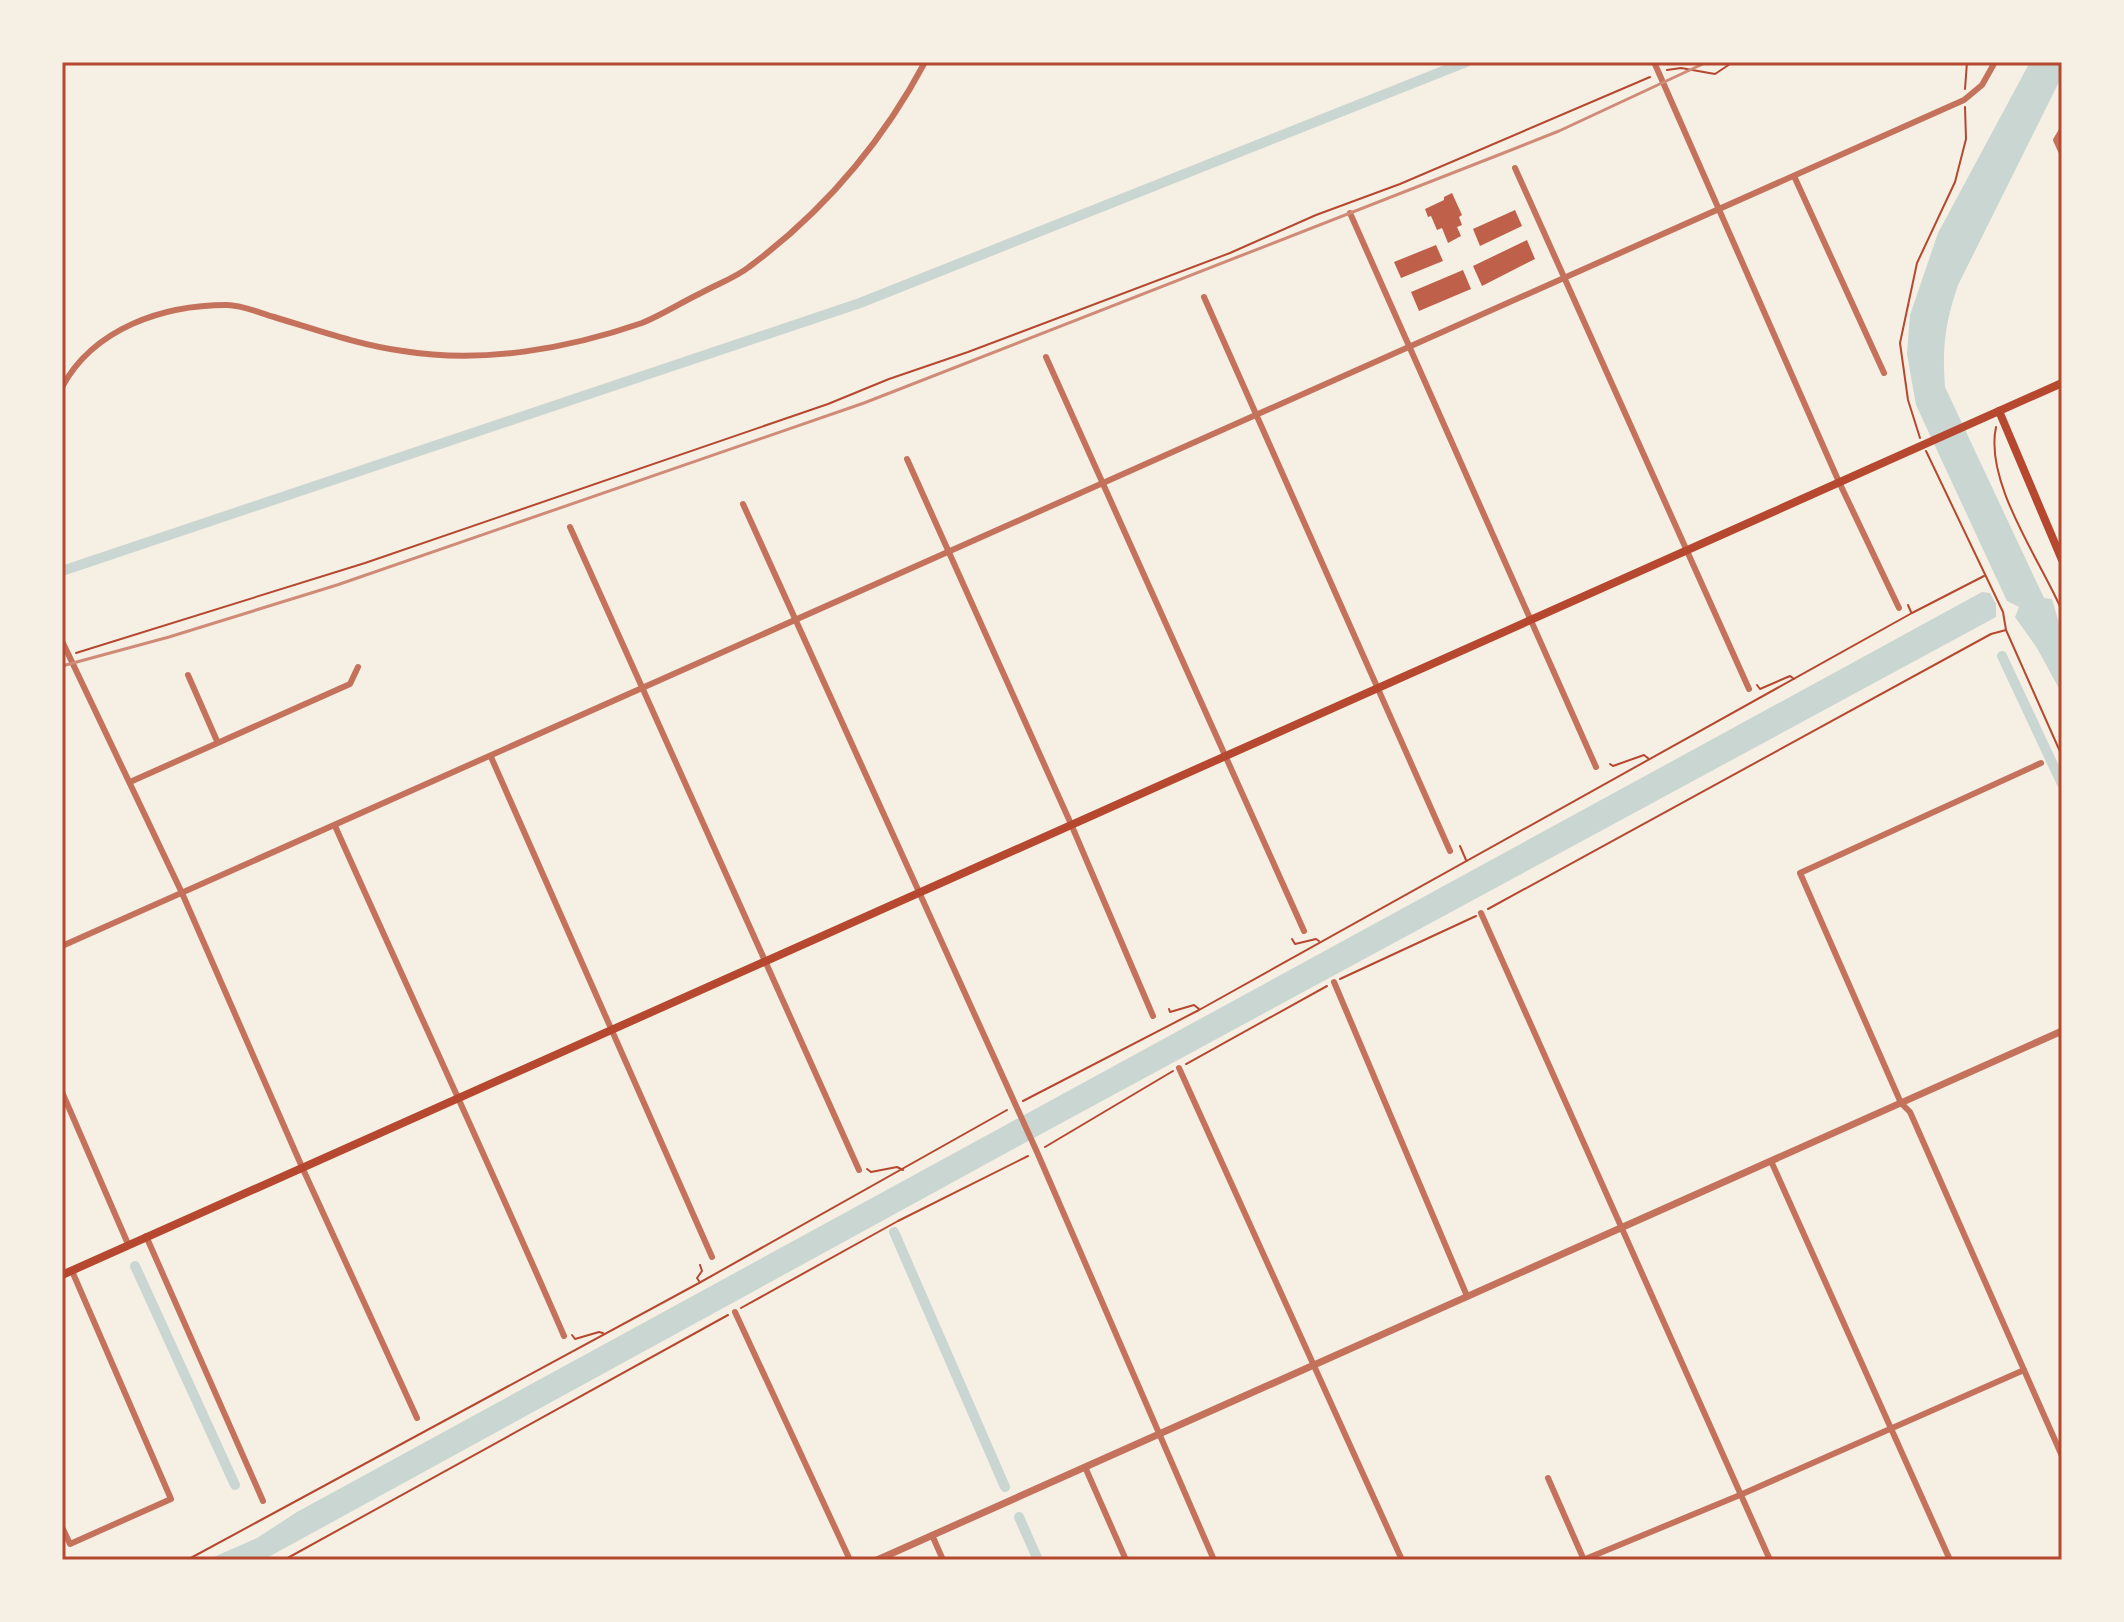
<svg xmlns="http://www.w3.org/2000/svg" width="2124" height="1622" viewBox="0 0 2124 1622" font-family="'Nunito Sans',sans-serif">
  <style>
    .water { fill: #c9d6d2 }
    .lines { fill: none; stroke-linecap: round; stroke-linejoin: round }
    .canal { stroke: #c9d6d2; stroke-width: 10 }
    .building { fill: #bf614a }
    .path { stroke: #b5482f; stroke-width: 2 }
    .minor { stroke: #c5725c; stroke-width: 6 }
    .tertiary { stroke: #c5725c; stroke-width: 7 }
    .secondary { stroke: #b5482f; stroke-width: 8 }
    .rail { stroke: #cf8b77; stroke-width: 3 }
    .neatline { fill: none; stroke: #b5482f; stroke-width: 3 }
  </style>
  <rect width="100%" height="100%" fill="#f6efe4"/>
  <g class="water">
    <path d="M2030,62H2062V76L1958,285C1945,323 1942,348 1945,387L2044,598L2052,599L2062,634V694L2037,648L2015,617L2019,607L2007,601L1916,405L1907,354L1910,315L1938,233Z"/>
    <polygon points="1982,592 1990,593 1996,604 1996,617 1019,1146 263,1560 207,1560 257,1538 297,1512"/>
  </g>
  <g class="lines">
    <g class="canal">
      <polyline points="62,571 860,303 1466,62"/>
      <polyline points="2002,656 2062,784"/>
      <polyline points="894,1232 1005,1487"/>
      <polyline points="135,1266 235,1485"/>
      <polyline points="1019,1517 1038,1560"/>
    </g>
  </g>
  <g class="building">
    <polygon points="1452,193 1462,215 1459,217 1462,225 1457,227 1461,236 1448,243 1442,228 1437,230 1431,216 1428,217 1425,209 1444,200 1444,197"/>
    <polygon points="1515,210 1522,226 1480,246 1473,229"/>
    <polygon points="1527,240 1535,259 1482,286 1473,266"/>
    <polygon points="1436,245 1443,261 1401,278 1394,262"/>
    <polygon points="1463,270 1471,289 1419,311 1411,292"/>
  </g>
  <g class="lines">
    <g class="path">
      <polyline points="1667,70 1681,68 1715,74 1733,62"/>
      <polyline points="1965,89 1967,62"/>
      <path d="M1996,427C1984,483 2041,561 2062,611"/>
      <polyline points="1920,438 1908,400 1900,343 1917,263 1955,182 1966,139 1965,107"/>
      <polyline points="1926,451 2003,612 2006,630"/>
      <polyline points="1908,605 1911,612"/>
      <polyline points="76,653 365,563 828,404 889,379 968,352 1230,253 1316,215 1400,184 1650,77"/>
      <polyline points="1757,685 1760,689 1790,676 1794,679"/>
      <polyline points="1610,764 1613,766 1644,755 1649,759"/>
      <polyline points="1460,846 1466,860"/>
      <polyline points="1488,909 1991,634 2006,630 2062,756"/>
      <polyline points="1292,939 1295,944 1316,939 1319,941"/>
      <polyline points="1340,979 1476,916"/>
      <polyline points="1169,1009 1170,1012 1194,1005 1199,1009"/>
      <polyline points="1186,1064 1327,986"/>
      <polyline points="1023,1101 1199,1010 1912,613 1984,576"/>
      <polyline points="1045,1147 1173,1071"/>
      <polyline points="867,1169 871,1172 897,1167 903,1170"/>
      <polyline points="699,1281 697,1278 702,1271 700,1265"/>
      <polyline points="741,1308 898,1221 1028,1156"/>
      <polyline points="572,1335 575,1339 599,1332 603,1333"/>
      <polyline points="187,1560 699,1283 1007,1110"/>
      <polyline points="284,1560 728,1315"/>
    </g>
    <g class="minor">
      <polyline points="1654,62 1839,482 1899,608"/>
      <polyline points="2062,130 2056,140 2062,153"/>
      <polyline points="1515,168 1749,689"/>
      <polyline points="1794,176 1884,373"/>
      <polyline points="1350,213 1596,767"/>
      <polyline points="1204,297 1450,851"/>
      <polyline points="1046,357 1304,931"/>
      <path d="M62,387C94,328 163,305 227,305C242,305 260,313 274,317C317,330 359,345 403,351C482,364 567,349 642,323C662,315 682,302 701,293C717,284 735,278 749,267C823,212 882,143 925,62"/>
      <polyline points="907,459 1071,824 1153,1016"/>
      <polyline points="743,504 1037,1152 1214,1560"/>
      <polyline points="570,527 859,1170"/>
      <polyline points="62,641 182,893 302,1167 417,1418"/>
      <polyline points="188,675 217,741"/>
      <polyline points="491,757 712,1257"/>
      <polyline points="2041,763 1800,873 1901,1103 1910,1112 2062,1456"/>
      <polyline points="130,782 350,684 358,667"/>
      <path d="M335,826C411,996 490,1165 564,1336"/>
      <polyline points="1481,913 1770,1560"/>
      <polyline points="62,946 1964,100 1982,85 1995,62"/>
      <polyline points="1334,982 1467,1296"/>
      <polyline points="1179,1068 1402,1560"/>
      <polyline points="62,1092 128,1244"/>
      <polyline points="1771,1161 1950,1560"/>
      <polyline points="146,1236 263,1501"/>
      <polyline points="735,1312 850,1560"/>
      <polyline points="1085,1467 1126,1560"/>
      <polyline points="1548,1478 1584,1560"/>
      <polyline points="62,1527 70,1544 171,1499 72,1271"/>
      <polyline points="932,1535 943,1560"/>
      <polyline points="1583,1560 1740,1495 2024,1370"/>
    </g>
    <polyline class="tertiary" points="877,1560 2062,1031"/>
    <g class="secondary">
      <polyline points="1999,411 2062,560"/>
      <polyline points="62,1275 2062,383"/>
    </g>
    <polyline class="rail" points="62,666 169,637 337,585 864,403 1501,154 1559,131 1707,62"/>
  </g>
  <rect width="2124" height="1622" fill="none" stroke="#f6efe4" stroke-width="128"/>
  <rect x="64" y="64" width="1996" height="1494" class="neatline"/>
</svg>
